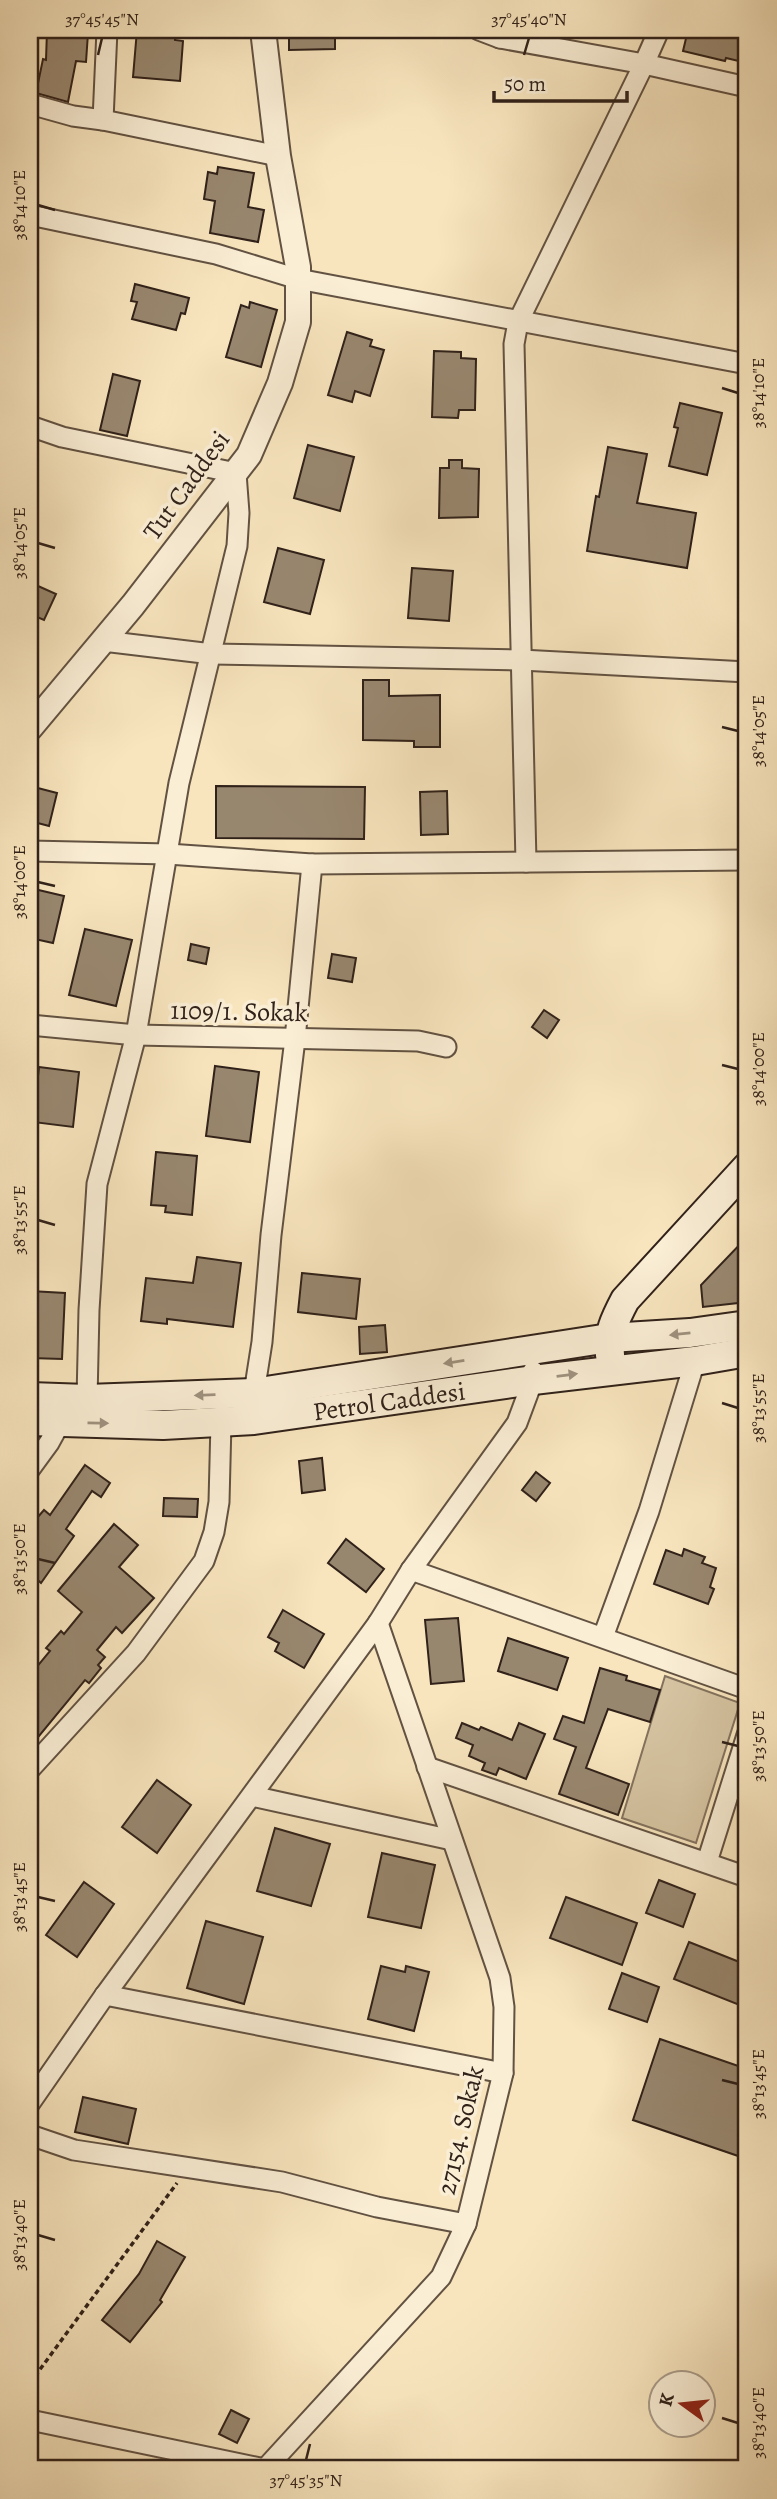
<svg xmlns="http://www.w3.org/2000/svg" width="777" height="2499" viewBox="0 0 777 2499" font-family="Alegreya,serif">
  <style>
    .green { fill: #d6c4a2; stroke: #83725e; stroke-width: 2 }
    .building { fill: #98876f; stroke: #302119; stroke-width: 2 }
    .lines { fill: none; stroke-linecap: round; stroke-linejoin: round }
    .minor-casing { stroke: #625242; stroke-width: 23 }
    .tertiary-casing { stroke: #625242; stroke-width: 28 }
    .secondary-casing { stroke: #302119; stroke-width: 32 }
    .path { stroke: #302119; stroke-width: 3.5; stroke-dasharray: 5 3.5; stroke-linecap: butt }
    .minor { stroke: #faeed5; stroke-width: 19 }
    .tertiary { stroke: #faeed5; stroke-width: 24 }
    .secondary { stroke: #faeed5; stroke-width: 28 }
    .oneway { fill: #9f9280 }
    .ticks { fill: none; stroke: #302119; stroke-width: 2.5 }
    .labels { text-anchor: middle; stroke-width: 7; stroke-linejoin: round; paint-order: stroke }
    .street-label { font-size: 26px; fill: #302119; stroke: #faeed5 }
    .neatline { fill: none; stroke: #302119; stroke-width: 2.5 }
    .ticks-label { font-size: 18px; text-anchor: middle; fill: #302119 }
  </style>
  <rect width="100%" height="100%" fill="#f8e5be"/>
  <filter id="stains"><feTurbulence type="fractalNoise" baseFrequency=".00286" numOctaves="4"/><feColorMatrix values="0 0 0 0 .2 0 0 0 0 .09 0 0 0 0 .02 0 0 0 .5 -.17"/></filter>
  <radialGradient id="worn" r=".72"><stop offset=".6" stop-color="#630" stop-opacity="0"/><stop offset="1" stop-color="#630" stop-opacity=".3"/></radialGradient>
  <polygon class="green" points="665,1676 740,1703 696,1843 622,1818"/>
  <g class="building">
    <polygon points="137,30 176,30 175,40 183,41 180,81 133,77"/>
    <polygon points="289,30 335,30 335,49 289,50"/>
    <polygon points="688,30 747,30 747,63 726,58 725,61 683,51"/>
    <polygon points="47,31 88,33 86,62 76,61 68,102 36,93 43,59 46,60"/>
    <polygon points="218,167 254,173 248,207 264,210 258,242 210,233 215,201 204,199 208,172 217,174"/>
    <polygon points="135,284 189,298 185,314 181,313 176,330 132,319 137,302 131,301"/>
    <polygon points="250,302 277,310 261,367 226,357 241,305 249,308"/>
    <polygon points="347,332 372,340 370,346 384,350 370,396 355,391 352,402 328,395"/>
    <polygon points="434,351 461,352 461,358 476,359 475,410 459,410 458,418 432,417"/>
    <polygon points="113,374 140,381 127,436 100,430"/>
    <polygon points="680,403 722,413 707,475 669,466 678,428 674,427"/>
    <polygon points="308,445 354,457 340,511 294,498"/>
    <polygon points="608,447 647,454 637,503 696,513 687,568 587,551 596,496 599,497"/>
    <polygon points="449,460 462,460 462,468 479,469 478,517 439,518 440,468 449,468"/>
    <polygon points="278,548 324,560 310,614 264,602"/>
    <polygon points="412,568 453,571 449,621 408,618"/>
    <polygon points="38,586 56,594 44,620 30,614 30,605"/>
    <polygon points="363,680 389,680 389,696 440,695 440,747 414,747 414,741 363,740"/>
    <polygon points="30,786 57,793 49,826 30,821"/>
    <polygon points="216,786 365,787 364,839 216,838"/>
    <polygon points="447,791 448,834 421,835 420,792"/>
    <polygon points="30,888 64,896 53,943 30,938"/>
    <polygon points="85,929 132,940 116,1006 69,995"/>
    <polygon points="191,944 209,948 206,964 188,960"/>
    <polygon points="332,954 356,958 352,982 328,978"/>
    <polygon points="544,1010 559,1020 547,1038 532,1027"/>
    <polygon points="215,1066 259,1072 250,1142 206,1136"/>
    <polygon points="39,1067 79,1072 73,1127 33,1122"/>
    <polygon points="156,1152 197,1156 192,1215 165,1212 166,1206 151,1205"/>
    <polygon points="747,1237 747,1302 703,1307 701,1285"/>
    <polygon points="197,1257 241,1263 233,1327 167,1319 167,1324 141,1321 146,1278 193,1283"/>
    <polygon points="302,1273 360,1279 356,1319 298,1312"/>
    <polygon points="30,1291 65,1293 62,1359 30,1358"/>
    <polygon points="385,1325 387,1352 360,1354 359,1327"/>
    <polygon points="322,1458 325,1490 302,1493 299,1461"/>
    <polygon points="85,1465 110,1483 101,1497 92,1491 66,1529 74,1536 41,1583 30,1573 30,1526 44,1510 50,1515"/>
    <polygon points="536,1472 550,1483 536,1501 522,1490"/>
    <polygon points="164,1498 198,1499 197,1517 163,1516"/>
    <polygon points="114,1524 138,1545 119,1567 154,1598 122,1633 116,1627 97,1650 105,1657 98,1665 101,1668 89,1683 85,1680 30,1747 30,1675 50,1651 46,1648 61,1631 64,1634 82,1612 58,1591"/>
    <polygon points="346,1539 384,1569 366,1592 328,1563"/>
    <polygon points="684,1549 705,1557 702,1563 716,1568 710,1587 714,1589 708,1604 654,1584 666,1550 682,1556"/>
    <polygon points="283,1610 324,1634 304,1668 275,1651 279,1643 268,1637"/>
    <polygon points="458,1618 464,1681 431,1684 425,1620"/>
    <polygon points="508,1638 568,1658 557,1690 498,1671"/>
    <polygon points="600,1668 627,1676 626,1680 660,1690 650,1722 608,1709 586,1768 629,1784 618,1815 559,1794 576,1747 554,1739 563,1716 584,1723"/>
    <polygon points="462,1723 479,1730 481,1727 512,1740 519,1723 545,1734 526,1779 499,1768 496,1775 482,1770 485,1763 469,1756 473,1745 456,1738"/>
    <polygon points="157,1780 191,1805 157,1853 122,1827"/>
    <polygon points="275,1828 330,1844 311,1906 257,1891"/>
    <polygon points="382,1853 435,1865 421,1928 368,1917"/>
    <polygon points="659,1880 695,1894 683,1927 646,1913"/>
    <polygon points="84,1882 114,1904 77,1957 46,1935"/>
    <polygon points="566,1897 637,1923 622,1965 550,1938"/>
    <polygon points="206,1921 263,1937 244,2004 187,1988"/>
    <polygon points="689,1942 747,1965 747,1991 742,2006 674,1979"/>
    <polygon points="381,1966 405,1972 406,1966 429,1972 414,2031 368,2019"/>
    <polygon points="622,1973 659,1987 647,2022 609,2009"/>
    <polygon points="660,2039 747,2069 747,2159 633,2120"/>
    <polygon points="83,2097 136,2109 128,2144 75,2132"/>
    <polygon points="157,2241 185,2257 160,2300 162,2302 130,2342 102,2320 139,2274"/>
    <polygon points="231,2410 249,2419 237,2443 219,2434"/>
  </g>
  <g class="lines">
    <defs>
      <g id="minor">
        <polyline points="479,30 500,38 505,30"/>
        <polyline points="500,38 644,64 659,30"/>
        <polyline points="30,104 73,116 103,120 278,156"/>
        <polyline points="103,120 107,30"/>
        <polyline points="30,215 216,254 298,279 747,364"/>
        <polyline points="30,426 62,437 236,473 239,513 237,546 179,783 136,1035 97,1184 89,1310 87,1399"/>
        <polyline points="103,641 212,654 521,660 747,672"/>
        <polyline points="30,851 168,854 312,864 747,860"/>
        <polyline points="526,862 514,344 518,322 644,64 747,87"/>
        <polyline points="30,1025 136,1035 418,1041 446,1047"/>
        <polyline points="254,1393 262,1342 271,1235 295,1039 312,864"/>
        <polyline points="30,1469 49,1443 60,1423"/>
        <polyline points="411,1570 747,1689"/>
        <polyline points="603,1637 649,1511 695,1361"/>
        <polyline points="427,1767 747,1877"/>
        <polyline points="30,1769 136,1653 204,1561 214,1532 219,1502 221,1422"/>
        <polyline points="252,1796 452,1840"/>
        <polyline points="707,1862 747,1735"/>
        <polyline points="105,1995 503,2073"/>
        <polyline points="30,2103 105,1995 378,1623 411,1570 517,1423 533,1380 533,1371"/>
        <polyline points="30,2135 74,2150 282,2182 377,2207 466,2224"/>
        <polyline points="30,2420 265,2469"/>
        <polyline points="265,2469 441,2277 466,2224 503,2073 504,2007 500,1978 378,1623"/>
      </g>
      <polyline id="tertiary" points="30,728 133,605 249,455 280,383 298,322 298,267 278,156 263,30"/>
      <g id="secondary">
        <path d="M610,1355C608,1333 615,1319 625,1300L747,1167"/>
        <polyline points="30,1397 87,1399 254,1393 609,1338 690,1333 747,1325"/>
        <polyline points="30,1421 163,1425 254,1420 533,1380 695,1361 747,1352"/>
      </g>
    </defs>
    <use href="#minor" class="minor-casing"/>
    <use href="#tertiary" class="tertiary-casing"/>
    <use href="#secondary" class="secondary-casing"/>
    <polyline class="path" points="30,2383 177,2183"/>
    <use href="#minor" class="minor"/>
    <use href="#tertiary" class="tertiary"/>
    <use href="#secondary" class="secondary"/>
  </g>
  <defs><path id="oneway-solid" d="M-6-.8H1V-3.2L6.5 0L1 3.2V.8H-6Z" transform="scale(1.75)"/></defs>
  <g class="oneway">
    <use href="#oneway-solid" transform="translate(680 1334) rotate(174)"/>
    <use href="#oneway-solid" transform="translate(454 1362) rotate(171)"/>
    <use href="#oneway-solid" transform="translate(567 1375) rotate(-7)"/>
    <use href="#oneway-solid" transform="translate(205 1395) rotate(178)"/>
    <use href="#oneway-solid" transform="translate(98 1423) rotate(1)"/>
  </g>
  <path class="ticks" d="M98,55L102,38M524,55L529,38M38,205L55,210M722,388L738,393M38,543L55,548M722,727L738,731M38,882L55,886M722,1065L738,1069M38,1220L55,1225M722,1403L738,1408M38,1559L55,1563M722,1742L738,1746M38,1897L55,1901M722,2080L738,2084M38,2235L55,2240M722,2418L738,2423M306,2460L310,2444"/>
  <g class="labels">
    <g class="street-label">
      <text transform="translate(186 485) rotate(-54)" y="9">Tut Caddesi</text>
      <text transform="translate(239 1011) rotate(1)" y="9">1109/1. Sokak</text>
      <text transform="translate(389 1401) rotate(-8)" y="9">Petrol Caddesi</text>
      <text transform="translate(460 2130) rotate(-77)" y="9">27154. Sokak</text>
    </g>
  </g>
  <rect width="777" height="2499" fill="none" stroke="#f8e5be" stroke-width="77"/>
  <g transform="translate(682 2404) rotate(285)"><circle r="33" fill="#faeed5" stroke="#a99c8a" stroke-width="2"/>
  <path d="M0-5L12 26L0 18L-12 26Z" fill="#8f2418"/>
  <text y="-10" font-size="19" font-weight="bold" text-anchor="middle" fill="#302119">K</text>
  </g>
  <path d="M494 91v10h133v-10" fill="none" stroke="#302119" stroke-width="3.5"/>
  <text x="504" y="91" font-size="21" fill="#302119" stroke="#faeed5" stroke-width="5" paint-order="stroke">50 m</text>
  <rect x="38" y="38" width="700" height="2422" class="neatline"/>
  <g class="ticks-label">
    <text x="102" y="25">37°45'45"N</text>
    <text x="529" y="25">37°45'40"N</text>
    <text transform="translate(19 205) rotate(-90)" y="6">38°14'10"E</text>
    <text transform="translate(758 393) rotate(-90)" y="6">38°14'10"E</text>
    <text transform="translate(19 543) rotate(-90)" y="6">38°14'05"E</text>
    <text transform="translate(758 731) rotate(-90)" y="6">38°14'05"E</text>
    <text transform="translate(19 882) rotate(-90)" y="6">38°14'00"E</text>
    <text transform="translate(758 1069) rotate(-90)" y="6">38°14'00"E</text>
    <text transform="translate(19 1220) rotate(-90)" y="6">38°13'55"E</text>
    <text transform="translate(758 1408) rotate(-90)" y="6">38°13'55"E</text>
    <text transform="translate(19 1559) rotate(-90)" y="6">38°13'50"E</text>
    <text transform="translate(758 1746) rotate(-90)" y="6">38°13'50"E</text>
    <text transform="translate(19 1897) rotate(-90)" y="6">38°13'45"E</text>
    <text transform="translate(758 2084) rotate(-90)" y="6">38°13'45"E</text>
    <text transform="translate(19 2235) rotate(-90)" y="6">38°13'40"E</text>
    <text transform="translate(758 2423) rotate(-90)" y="6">38°13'40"E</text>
    <text x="306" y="2486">37°45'35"N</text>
  </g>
  <rect width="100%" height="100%" filter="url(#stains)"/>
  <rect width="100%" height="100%" fill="url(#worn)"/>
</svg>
